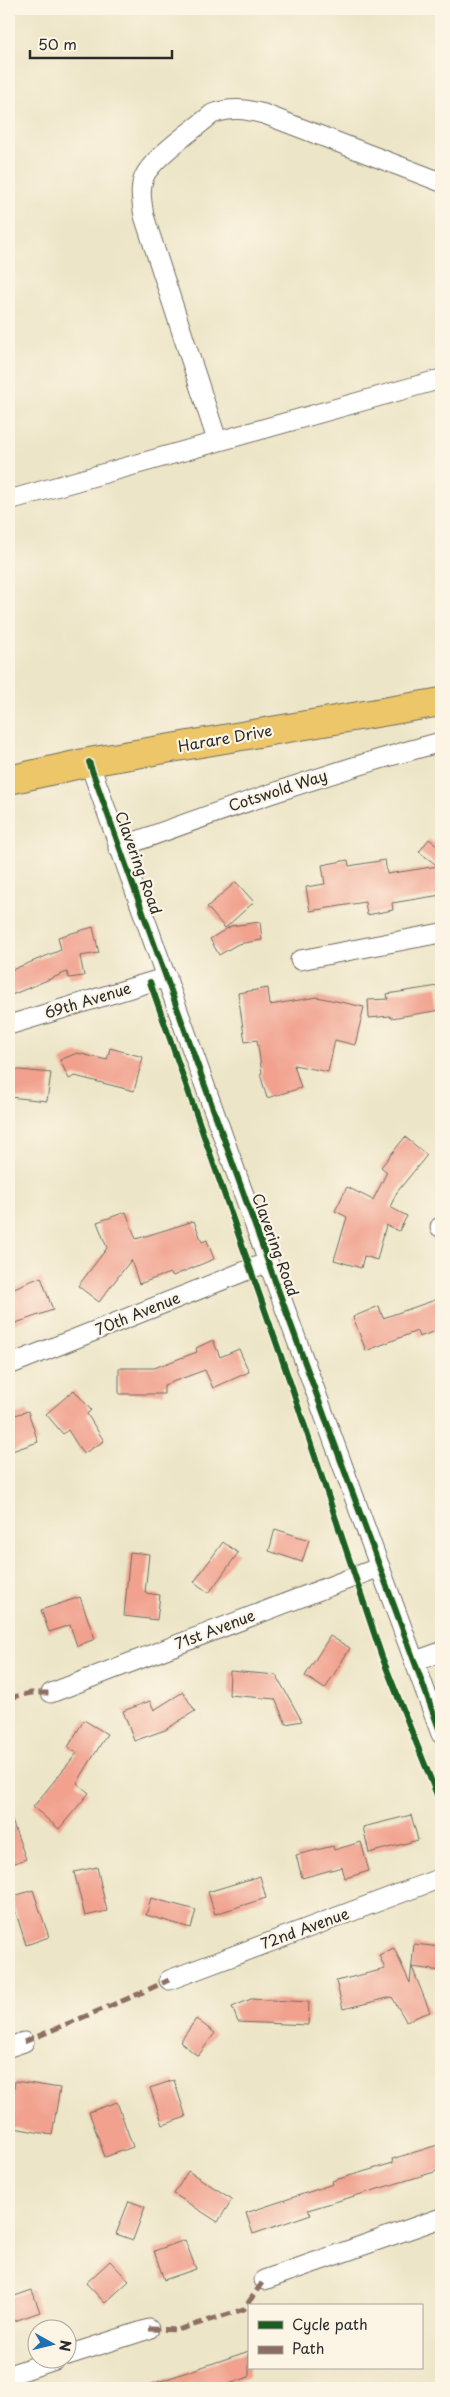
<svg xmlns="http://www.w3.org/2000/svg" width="450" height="2397" viewBox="0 0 450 2397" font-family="'Playpen Sans',sans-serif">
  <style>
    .building { fill: #f1a18e }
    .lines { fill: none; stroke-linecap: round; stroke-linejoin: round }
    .minor-casing { stroke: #6f6c62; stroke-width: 21 }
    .primary-casing { stroke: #6f6c62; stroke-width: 30 }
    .minor { stroke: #fff; stroke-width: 19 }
    .primary { stroke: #ecc669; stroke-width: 28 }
    .quiet { stroke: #8d6e63; stroke-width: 5; stroke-dasharray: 10 5; stroke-linecap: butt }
    .cycleway-casing { stroke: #fcf5e5; stroke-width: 9 }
    .cycleway { stroke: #1b5e20; stroke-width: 6 }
    .labels { text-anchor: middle; stroke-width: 4.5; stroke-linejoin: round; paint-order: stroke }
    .street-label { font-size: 15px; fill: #2b2b2b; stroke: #fcf5e5 }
  </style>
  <rect width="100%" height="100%" fill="#fcf5e5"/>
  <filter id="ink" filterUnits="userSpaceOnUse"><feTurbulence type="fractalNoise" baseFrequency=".02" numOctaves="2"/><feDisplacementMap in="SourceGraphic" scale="10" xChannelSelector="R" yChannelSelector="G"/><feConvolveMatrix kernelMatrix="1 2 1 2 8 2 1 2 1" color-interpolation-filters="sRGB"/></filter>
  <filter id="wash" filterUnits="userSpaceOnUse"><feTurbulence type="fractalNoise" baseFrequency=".0096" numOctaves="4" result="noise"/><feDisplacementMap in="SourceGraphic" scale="20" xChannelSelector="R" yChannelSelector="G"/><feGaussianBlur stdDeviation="1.12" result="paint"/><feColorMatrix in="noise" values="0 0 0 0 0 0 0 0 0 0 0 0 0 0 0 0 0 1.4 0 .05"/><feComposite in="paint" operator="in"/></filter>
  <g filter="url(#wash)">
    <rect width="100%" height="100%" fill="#ede5c7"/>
    <g id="blocks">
      <g class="building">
        <polygon points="429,839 441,848 441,895 392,903 393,910 367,915 365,902 310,911 306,887 325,884 322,865 348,860 349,866 385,860 387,874 438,866 419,852"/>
        <polygon points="236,882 254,902 225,928 207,907"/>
        <polygon points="260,922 262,940 238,944 219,955 210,939 231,926"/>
        <polygon points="93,927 99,953 80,956 84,976 69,978 67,972 9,996 9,971 61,950 58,937"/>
        <polygon points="438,986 441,1010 391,1018 390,1016 369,1018 368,1000 388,999 387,994"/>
        <polygon points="268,988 270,1005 317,997 364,1007 355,1045 335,1040 328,1072 294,1065 301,1088 267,1098 260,1074 262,1073 257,1040 245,1042 238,993"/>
        <polygon points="110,1048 143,1057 134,1091 75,1076 69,1079 60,1060 77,1053 107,1060"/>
        <polygon points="9,1069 51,1073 47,1101 9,1097"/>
        <polygon points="405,1137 427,1155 397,1192 390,1207 407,1216 399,1231 386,1225 377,1260 364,1256 361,1268 334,1260 347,1217 335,1211 347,1187 373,1200 387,1172 381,1167"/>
        <polygon points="126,1212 136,1239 194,1221 202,1242 207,1240 214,1259 173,1276 170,1273 139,1284 131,1260 99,1302 78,1286 107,1248 97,1222"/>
        <polygon points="41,1277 53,1310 13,1324 9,1313 9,1290"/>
        <polygon points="441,1298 441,1329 419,1337 417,1331 366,1351 353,1317 379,1306 383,1318"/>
        <polygon points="213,1340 220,1357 239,1349 249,1372 213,1388 205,1370 164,1385 164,1394 119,1394 119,1368 154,1368 197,1352 196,1348"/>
        <polygon points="74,1390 91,1410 87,1414 104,1441 83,1454 68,1430 63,1434 46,1414"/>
        <polygon points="28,1411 38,1442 9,1452 9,1417"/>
        <polygon points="275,1529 309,1540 302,1562 269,1551"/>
        <polygon points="223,1542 238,1553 209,1593 194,1582"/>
        <polygon points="130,1552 149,1554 145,1593 160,1595 157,1620 124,1616"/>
        <polygon points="80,1597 95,1639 77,1646 70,1625 49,1632 41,1610"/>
        <polygon points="330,1636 350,1648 325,1689 305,1676"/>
        <polygon points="230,1671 276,1675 302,1721 286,1724 275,1699 229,1695"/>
        <polygon points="183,1692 195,1711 165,1730 134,1741 123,1711 150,1701 154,1710"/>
        <polygon points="84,1720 107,1734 77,1783 89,1793 59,1829 33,1807 77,1753 68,1747"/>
        <polygon points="411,1815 418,1840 369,1853 363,1827"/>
        <polygon points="9,1818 11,1818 26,1859 9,1865"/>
        <polygon points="361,1842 369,1871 345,1878 342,1867 302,1878 296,1855 333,1846 334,1850"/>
        <polygon points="97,1867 107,1911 85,1916 74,1872"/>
        <polygon points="260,1876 266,1898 215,1914 208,1892"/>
        <polygon points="33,1890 49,1937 26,1945 11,1897"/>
        <polygon points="151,1898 196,1910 191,1928 146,1915"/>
        <polygon points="414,1944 441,1947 441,1971 412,1967 430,2012 406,2021 392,1997 343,2009 336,1981 385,1969 379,1955 394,1948 410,1983"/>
        <polygon points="251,1999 309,2002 308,2025 238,2022 232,2007"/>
        <polygon points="196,2019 215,2033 198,2056 180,2042"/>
        <polygon points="174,2080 186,2117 163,2125 150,2088"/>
        <polygon points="15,2081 60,2088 52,2135 9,2127"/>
        <polygon points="117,2102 133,2147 105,2157 89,2112"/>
        <polygon points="438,2145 441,2155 441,2170 308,2210 311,2214 253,2234 246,2213 333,2184 332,2181 393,2163 392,2159"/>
        <polygon points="188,2171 232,2199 218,2222 174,2194"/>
        <polygon points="129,2201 145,2207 133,2240 116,2234"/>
        <polygon points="185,2240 196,2269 164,2280 154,2251"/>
        <polygon points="110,2261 129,2281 105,2303 86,2283"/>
        <polygon points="32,2290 40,2312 9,2323 9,2298"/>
        <polygon points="249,2351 249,2377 217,2388 150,2388 149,2385"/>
      </g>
    </g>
  </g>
  <g filter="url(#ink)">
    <use href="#blocks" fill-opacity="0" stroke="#6f6c62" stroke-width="1"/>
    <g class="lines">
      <defs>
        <g id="minor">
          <path d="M217,440L144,216C142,203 139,189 144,177C152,158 195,129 212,114C231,107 245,109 264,114L441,182"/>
          <polyline points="9,500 441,379"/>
          <polyline points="89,762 268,1262 441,1734"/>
          <path d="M118,848C225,809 331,771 441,742"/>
          <polyline points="300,960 441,933"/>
          <polyline points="9,1025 167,977"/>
          <polyline points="440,1227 441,1227"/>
          <polyline points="9,1365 268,1262"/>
          <polyline points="416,1661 441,1652"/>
          <polyline points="51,1693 380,1567"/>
          <polyline points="169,1980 441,1878"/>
          <polyline points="9,2047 24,2042"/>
          <polyline points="264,2280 441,2218"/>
          <polyline points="68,2355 149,2329"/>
          <polyline points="9,2375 55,2360"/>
        </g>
        <polyline id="primary" points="9,780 89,762 441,702"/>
      </defs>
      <use href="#minor" class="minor-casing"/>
      <use href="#primary" class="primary-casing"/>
      <use href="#minor" class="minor"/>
      <use href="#primary" class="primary"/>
      <g class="quiet">
        <polyline points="9,1698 31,1693 51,1693"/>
        <polyline points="24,2042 141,1993 169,1980"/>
        <polyline points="149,2329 178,2330 244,2309 264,2280"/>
      </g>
      <defs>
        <g id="cycleway">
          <polyline points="89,762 268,1262 441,1734"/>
          <polyline points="150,982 290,1382 382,1657 441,1805"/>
        </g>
      </defs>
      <use href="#cycleway" class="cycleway-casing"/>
      <use href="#cycleway" class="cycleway"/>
    </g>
  </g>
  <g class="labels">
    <g class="street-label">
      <text transform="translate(225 739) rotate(-10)" y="5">Harare Drive</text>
      <text transform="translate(278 791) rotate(-18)" y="5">Cotswold Way</text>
      <text transform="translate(138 863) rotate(70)" y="5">Clavering Road</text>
      <text transform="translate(88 1001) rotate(-17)" y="5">69th Avenue</text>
      <text transform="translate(275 1245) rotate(70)" y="5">Clavering Road</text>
      <text transform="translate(138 1314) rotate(-22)" y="5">70th Avenue</text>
      <text transform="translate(215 1630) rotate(-21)" y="5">71st Avenue</text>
      <text transform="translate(305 1929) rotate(-20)" y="5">72nd Avenue</text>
    </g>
  </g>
  <rect width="450" height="2397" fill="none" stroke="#fcf5e5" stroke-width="30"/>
  <rect x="248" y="2304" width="175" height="65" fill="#fcf5e5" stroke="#a8a49b"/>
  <rect x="258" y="2321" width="25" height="8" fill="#1b5e20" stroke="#a8a49b"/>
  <text x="292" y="2330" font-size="15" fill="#2b2b2b">Cycle path</text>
  <rect x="258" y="2346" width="25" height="8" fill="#8d6e63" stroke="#a8a49b"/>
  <text x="292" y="2354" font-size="15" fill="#2b2b2b">Path</text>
  <g transform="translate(52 2344) rotate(98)"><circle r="24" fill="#fcf5e5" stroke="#a8a49b"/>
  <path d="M0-4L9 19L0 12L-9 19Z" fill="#1f6fb2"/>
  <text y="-8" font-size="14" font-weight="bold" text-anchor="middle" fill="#2b2b2b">N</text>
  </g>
  <path d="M30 50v8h142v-8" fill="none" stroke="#2b2b2b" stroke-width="2.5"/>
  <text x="38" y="50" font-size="15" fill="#2b2b2b" stroke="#fcf5e5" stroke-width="4" paint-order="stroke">50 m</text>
</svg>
